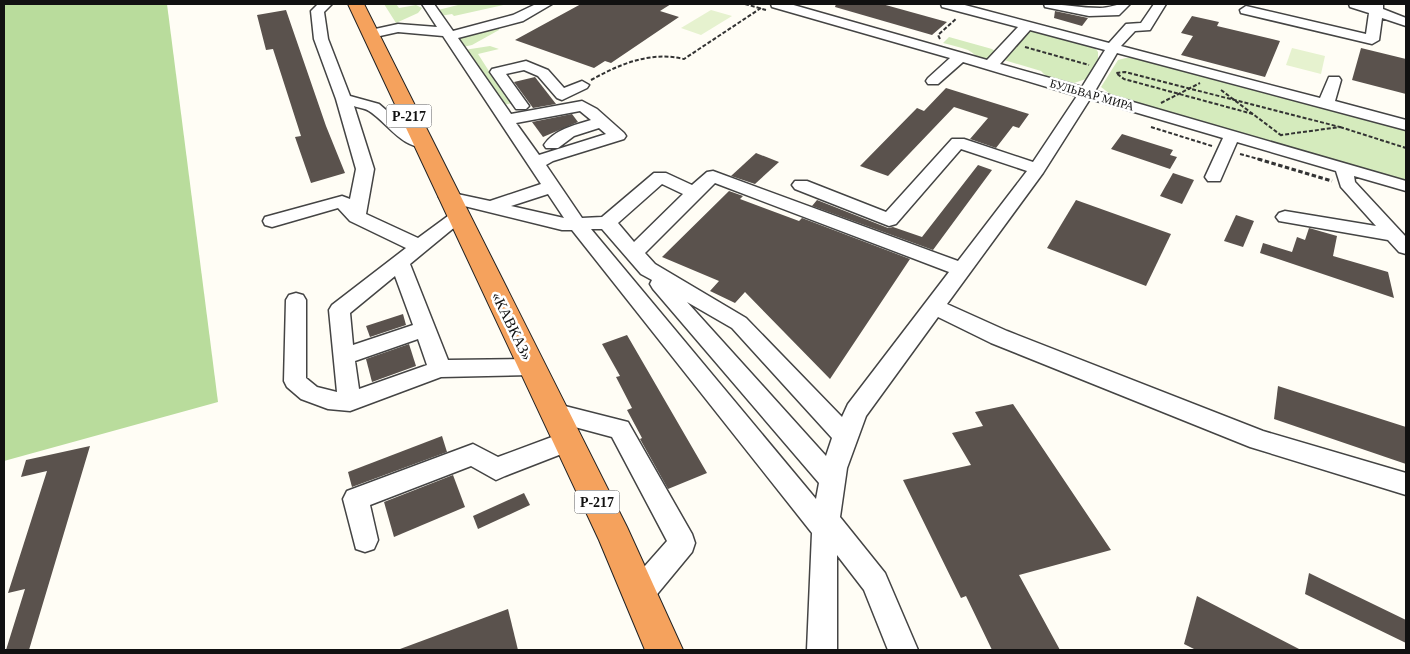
<svg xmlns="http://www.w3.org/2000/svg" width="1410" height="654" viewBox="0 0 1410 654" font-family="Georgia,serif">
  <style>
    .green { fill: #d5ebbd }
    .forest { fill: #b9dc9c }
    .pitch { fill: #e6f2cf }
    .building { fill: #5a524d }
    .lines { fill: none; stroke-linecap: round; stroke-linejoin: round }
    .minor-casing { stroke: #444; stroke-width: 3 }
    .highway-casing { stroke: #222; stroke-width: 2 }
    .path-far1 { stroke: #333; stroke-width: 2; stroke-dasharray: 4 2; stroke-linecap: butt }
    .path { stroke: #333; stroke-width: 3; stroke-dasharray: 4.5 2.5; stroke-linecap: butt }
    .minor { fill: #fff; fill-rule: evenodd }
    .highway { fill: #f5a25d; fill-rule: evenodd }
    .labels { text-anchor: middle; stroke-width: 5; stroke-linejoin: round; paint-order: stroke }
    .far-street-label { font-size: 12px; fill: #111; stroke: #fff }
    .shield { fill: #fff; stroke: #585858; stroke-width: 1 }
    .shield-label { font-size: 14px; font-weight: bold; fill: #111 }
    .street-label { font-size: 15px; fill: #111; stroke: #fff }
  </style>
  <rect width="100%" height="100%" fill="#fffdf5"/>
  <g class="green">
    <polygon points="384,4 396,4 399,8 416,5 422,8 418,13 396,23"/>
    <polygon points="462,4 508,4 454,16 452,14 440,16 438,10"/>
    <polygon points="499,27 499,30 472,45 463,47 456,37"/>
    <polygon points="1034,30 1095,48 1098,52 1098,59 1086,79 1074,83 1048,78 1041,71 1004,60 1027,32"/>
    <path d="M949,37L992,49L997,53L990,59C977,60 977,55 968,50C960,47 951,45 943,43Z"/>
    <polygon points="490,46 499,49 478,54 505,96 514,103 503,105 464,50"/>
    <polygon points="1126,58 1140,58 1406,129 1406,181 1114,97 1101,87 1118,60"/>
  </g>
  <polygon class="forest" points="4,4 167,4 218,402 4,461"/>
  <g class="pitch">
    <polygon points="711,10 732,16 701,35 681,28"/>
    <polygon points="1292,48 1325,56 1321,74 1286,65"/>
  </g>
  <g class="building">
    <polygon points="581,4 671,4 660,11 679,17 611,63 605,61 594,68 515,40"/>
    <polygon points="836,4 882,4 947,22 932,35 835,7"/>
    <polygon points="286,10 326,126 345,173 311,183 295,137 301,136 273,49 266,50 257,15"/>
    <polygon points="1055,11 1088,18 1082,26 1054,18"/>
    <polygon points="1192,16 1219,22 1217,26 1280,41 1265,77 1181,55 1193,36 1181,33"/>
    <polygon points="1361,48 1406,59 1406,94 1352,80"/>
    <polygon points="535,77 556,104 533,108 514,82"/>
    <polygon points="946,88 1029,114 1019,128 1013,126 996,148 970,139 988,118 954,107 888,176 860,166 917,108 924,111"/>
    <polygon points="572,114 578,122 543,137 532,122"/>
    <polygon points="1122,134 1173,150 1170,155 1177,157 1170,169 1111,149"/>
    <polygon points="756,153 779,162 755,184 731,176"/>
    <polygon points="978,165 992,170 933,250 812,206 817,200 888,228 893,227 922,237"/>
    <polygon points="1173,173 1194,180 1182,204 1160,196"/>
    <polygon points="729,191 743,196 740,199 799,221 802,218 910,259 830,379 745,292 735,303 710,291 719,281 662,257"/>
    <polygon points="1076,200 1171,234 1146,286 1047,248"/>
    <polygon points="1236,215 1254,221 1243,247 1224,241"/>
    <polygon points="1309,228 1337,236 1333,256 1388,272 1394,298 1260,253 1263,243 1292,252 1297,237 1305,240"/>
    <polygon points="403,314 406,325 370,337 366,326"/>
    <polygon points="627,335 707,473 668,489 640,439 642,438 627,410 632,408 616,377 620,376 602,344"/>
    <polygon points="409,344 416,366 372,382 366,359"/>
    <polygon points="1278,386 1406,427 1406,464 1274,419"/>
    <polygon points="1013,404 1111,550 1019,575 1060,650 992,650 966,596 961,598 903,480 971,465 952,433 983,426 975,412"/>
    <polygon points="442,436 447,452 352,487 348,472"/>
    <polygon points="90,446 29,650 6,650 25,589 8,593 47,471 21,477 26,460"/>
    <polygon points="453,475 465,507 394,537 384,502"/>
    <polygon points="524,493 530,505 478,529 473,516"/>
    <polygon points="1309,573 1406,620 1406,643 1305,594"/>
    <polygon points="1197,596 1301,650 1196,650 1184,644"/>
    <polygon points="508,609 518,650 400,650 400,649"/>
  </g>
  <g class="lines">
    <defs>
      <g id="minor">
        <path d="M318,4H332L324,12L328,39L350,96L379,104L408,129L430,143L428,146C404,152 387,122 369,111C365,108 359,108 354,106L374,169L366,214L418,238L452,213H464L467,217L410,264L448,360L531,359L539,361L542,367L539,373L531,375L441,377L350,411L328,409L301,399L287,387L284,381L286,300L289,295L296,293L303,295L306,300V378L317,387L337,392L329,310L332,305L406,248L350,221L338,208L272,227L265,225L263,221L265,217L342,196L350,199L356,169L336,99L314,39L311,11ZM395,276L413,325L353,345L350,313ZM418,339L427,365L359,389L355,361Z"/>
        <path d="M422,4H434L453,31L513,15L536,4H552L523,21L458,38L511,114L582,101L597,109L624,133L626,136L624,139L553,161L546,165L582,218L602,217L654,173H666L692,185L707,172L713,171L958,261L1027,171L961,149L896,224L889,226L795,189L792,185L795,181H807L886,212L952,139H964L1033,162L1077,96L963,62L938,84H928L926,81L928,78L950,58L772,7L771,4H790L987,60L1018,27L942,7L941,4H961L1109,43L1126,24L1141,23L1154,4H1166L1150,30L1135,31L1121,46L1320,98L1329,77H1339L1341,80L1335,101L1406,120V130L1117,53L1095,91L1406,181V191L1354,176L1355,182L1406,237V254L1399,252L1388,240L1279,221L1276,217L1279,213L1285,211L1376,226L1341,187L1336,171L1237,142L1220,181H1208L1205,177L1223,138L1090,99L1043,173L947,304L1007,331L1263,431L1406,473V495L1250,447L991,343L938,317L866,416L847,468L840,517L885,573L918,650H888L864,590L837,555V650H807L812,533L572,230H562L448,202L442,201L439,197L442,193L448,192L490,201L541,184L443,36L398,32L371,38L364,34L366,31L398,24L437,27ZM1030,30L1105,50L1082,87L1000,64ZM580,111L591,120C574,125 554,130 544,145L546,148H558L574,136L599,128L606,134L539,155L516,123ZM715,183L949,272L848,404L842,417L746,318L655,264L645,253ZM662,184L683,194L634,242L618,223ZM548,194L564,218L511,206ZM591,229H602L641,274L652,280L650,284L653,289L819,483L816,499ZM687,302L732,328L832,438L826,456Z"/>
        <path d="M1044,4C1063,4 1081,8 1100,8C1111,8 1119,3 1130,4L1119,15L1089,16L1045,7Z"/>
        <polygon points="1349,4 1383,4 1383,9 1406,18 1406,26 1382,18 1379,40 1372,44 1241,13 1240,10 1246,6 1366,34 1369,13 1350,7"/>
        <polygon points="526,61 548,70 564,88 582,81 589,85 587,88 562,100 557,98 538,76 524,70 506,74 529,106 526,109 516,109 490,72 492,69"/>
        <polygon points="553,403 628,422 692,534 695,543 692,552 649,604 639,607 629,604 625,594 629,584 667,541 612,437 545,419 541,412 545,405"/>
        <polygon points="568,431 577,434 580,441 577,448 505,476 496,480 471,466 370,505 378,540 374,549 365,552 356,549 343,499 347,491 473,444 498,457"/>
      </g>
      <polygon id="highway" points="348,4 364,4 627,527 683,650 645,650 599,540"/>
    </defs>
    <use href="#minor" class="minor-casing"/>
    <use href="#highway" class="highway-casing"/>
    <g class="path-far1">
      <polyline points="745,4 766,10"/>
      <polyline points="940,39 938,35 957,18"/>
      <polyline points="1025,47 1089,65"/>
      <path d="M591,80C620,64 650,51 684,59L761,8"/>
      <polyline points="1221,90 1282,136"/>
      <polyline points="1161,103 1200,83"/>
      <polyline points="1253,114 1124,79 1116,73 1125,72 1340,127 1281,135"/>
      <polyline points="1151,127 1212,146"/>
      <polyline points="1340,127 1406,148"/>
      <polyline points="1240,154 1262,160"/>
    </g>
    <polyline class="path" points="1258,159 1332,181"/>
    <use href="#minor" class="minor"/>
    <use href="#highway" class="highway"/>
  </g>
  <g class="labels">
    <g class="far-street-label">
      <text transform="translate(1092 95) rotate(16)" y="4">БУЛЬВАР МИРА</text>
    </g>
    <g class="shield">
      <rect x="386.5" y="104.5" width="45" height="23" rx="4"/>
      <rect x="574.5" y="490.5" width="45" height="23" rx="4"/>
    </g>
    <g class="shield-label">
      <text x="409" y="121">Р-217</text>
      <text x="597" y="507">Р-217</text>
    </g>
    <g class="street-label">
      <text transform="translate(512 326) rotate(64)" y="5">«КАВКАЗ»</text>
    </g>
  </g>
  <rect width="1410" height="654" fill="none" stroke="#111111" stroke-width="10"/>
</svg>
